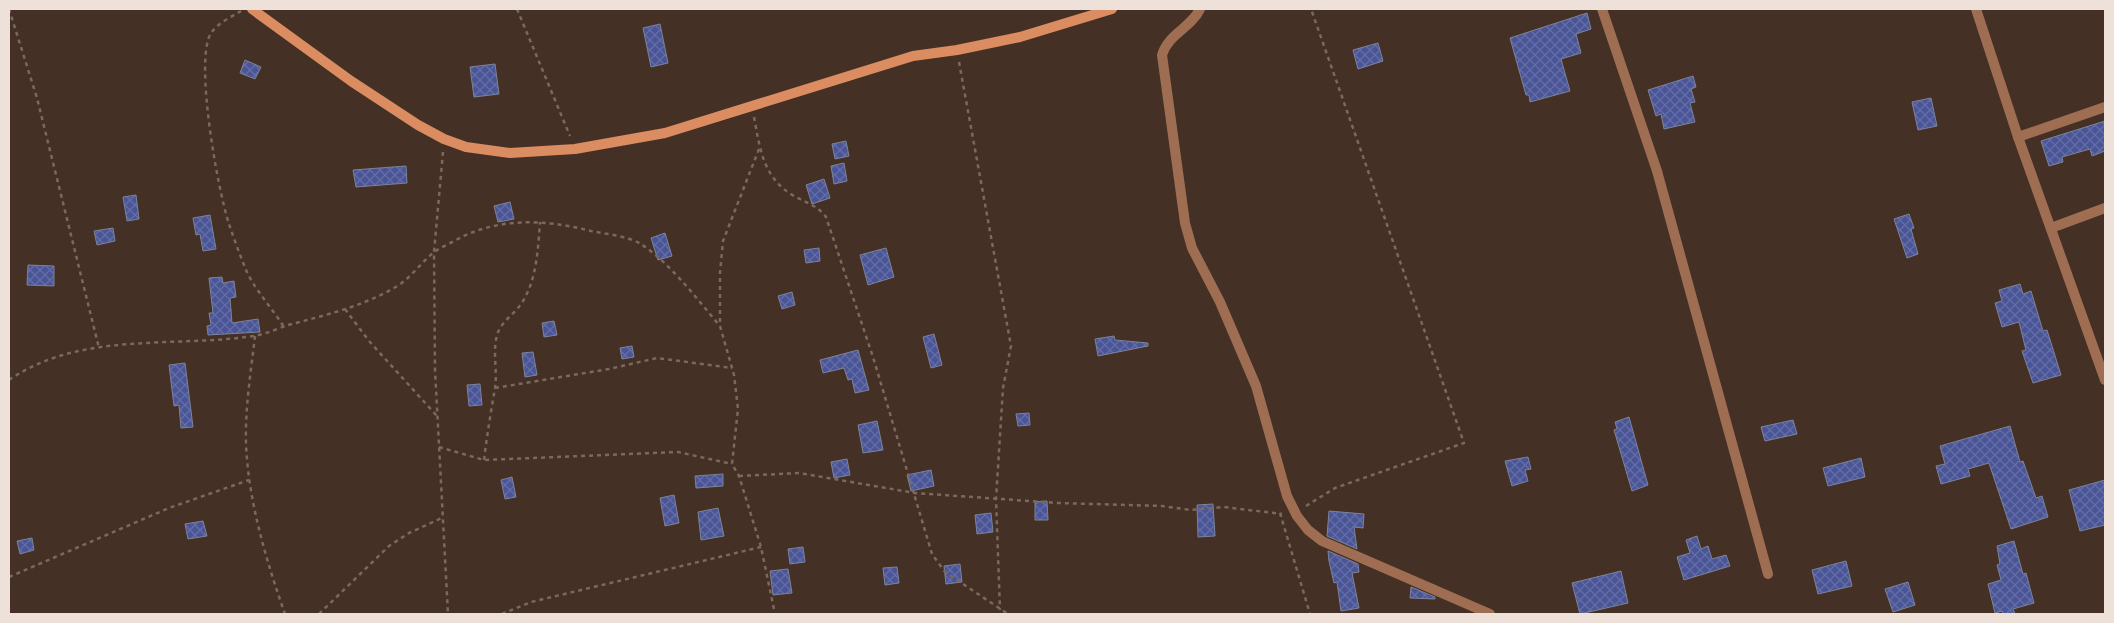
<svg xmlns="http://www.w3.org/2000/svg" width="2114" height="623" viewBox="0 0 2114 623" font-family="Manrope,sans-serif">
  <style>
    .building { fill: url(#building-cross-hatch); stroke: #7d839a }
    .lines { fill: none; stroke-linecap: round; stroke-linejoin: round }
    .path { stroke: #7b695f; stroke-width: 2.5; stroke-dasharray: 4 4; stroke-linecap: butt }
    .street { stroke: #9f6e52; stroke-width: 10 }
    .secondary { stroke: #db8c60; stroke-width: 10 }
  </style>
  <defs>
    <pattern id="building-cross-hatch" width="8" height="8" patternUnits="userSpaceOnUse" patternTransform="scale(1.25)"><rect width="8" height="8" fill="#4a5597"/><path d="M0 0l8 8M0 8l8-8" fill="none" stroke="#646da5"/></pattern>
  </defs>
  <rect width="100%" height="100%" fill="#443025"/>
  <g class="building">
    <polygon points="1587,13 1591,29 1576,34 1581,53 1561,59 1570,91 1530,102 1529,95 1526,95 1510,38"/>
    <polygon points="660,24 668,63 651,67 643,28"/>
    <polygon points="1378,43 1383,61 1358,69 1353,50"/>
    <polygon points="245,60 261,67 255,79 240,73"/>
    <polygon points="495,64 499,94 474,97 470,67"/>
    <polygon points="1693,76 1696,87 1691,89 1695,102 1690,103 1695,122 1664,129 1661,114 1656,116 1648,90"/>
    <polygon points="1931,98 1937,126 1918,130 1912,102"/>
    <polygon points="2105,121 2105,151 2092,156 2090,149 2062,157 2063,162 2049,166 2041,141"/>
    <polygon points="846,141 849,156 835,159 832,144"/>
    <polygon points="844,163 847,181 834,184 831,166"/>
    <polygon points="406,166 407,183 356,187 353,170"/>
    <polygon points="824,179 830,198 812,204 806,185"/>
    <polygon points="136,195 139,219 127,221 123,197"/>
    <polygon points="510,202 514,219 498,222 494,206"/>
    <polygon points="1909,214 1914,228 1911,229 1918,254 1907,258 1894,219"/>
    <polygon points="210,215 216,249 203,251 200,234 196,235 193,218"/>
    <polygon points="113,228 115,241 97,245 94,231"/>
    <polygon points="665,233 672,256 658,260 651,238"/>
    <polygon points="819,248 820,261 806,263 804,250"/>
    <polygon points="886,248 894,277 868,285 860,255"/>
    <polygon points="28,265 54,266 54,286 27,285"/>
    <polygon points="222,277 223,283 234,281 236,297 230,298 232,323 258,319 260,332 208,335 207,326 211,325 209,313 213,313 209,278"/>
    <polygon points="2020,284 2023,294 2031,291 2043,331 2047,330 2061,375 2033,383 2022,351 2026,350 2019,322 2002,327 1995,303 2002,301 1999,290"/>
    <polygon points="792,292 795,305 782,309 778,296"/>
    <polygon points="554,321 557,335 544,337 542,323"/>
    <polygon points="934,334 942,365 931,368 923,337"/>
    <polygon points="1114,336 1115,340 1148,343 1148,346 1098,356 1095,339"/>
    <polygon points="632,346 634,357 622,359 620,348"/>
    <polygon points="858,350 869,390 855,393 852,379 848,380 844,368 823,373 820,360"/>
    <polygon points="533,352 537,375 525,377 522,353"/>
    <polygon points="185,363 193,427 181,428 179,405 174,406 169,365"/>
    <polygon points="480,384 482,405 469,406 467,385"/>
    <polygon points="1029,413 1030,425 1018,426 1016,414"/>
    <polygon points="1629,417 1648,485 1632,491 1614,430 1617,429 1615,422"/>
    <polygon points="1793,420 1797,434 1765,441 1761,427"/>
    <polygon points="877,421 883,450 863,453 858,425"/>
    <polygon points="2010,426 2020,462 2023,461 2036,498 2042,496 2048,517 2011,529 1989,463 1968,469 1970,476 1941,484 1936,466 1945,464 1940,446"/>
    <polygon points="1528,457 1531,469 1525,470 1528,481 1512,486 1505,461"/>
    <polygon points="1861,458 1865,477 1828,486 1823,468"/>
    <polygon points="847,459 850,475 834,478 831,462"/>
    <polygon points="931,470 934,486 911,491 907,475"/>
    <polygon points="723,474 723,486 696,488 695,476"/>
    <polygon points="512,477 516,497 505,499 501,480"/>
    <polygon points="2105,480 2105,525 2080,531 2069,490"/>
    <polygon points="674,495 679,523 665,526 660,498"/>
    <polygon points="1047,501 1048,520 1035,520 1035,502"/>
    <polygon points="1213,504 1215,536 1198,537 1197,505"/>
    <polygon points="718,508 724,536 701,540 698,512"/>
    <polygon points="1329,511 1364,514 1363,528 1354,527 1357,549 1327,536"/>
    <polygon points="991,513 993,532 977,534 975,515"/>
    <polygon points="203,521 207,536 188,539 185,524"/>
    <polygon points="1697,536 1701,549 1708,546 1712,559 1726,555 1730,566 1684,580 1677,557 1690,553 1686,540"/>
    <polygon points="32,538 34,550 20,554 17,541"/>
    <polygon points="2014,541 2023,574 2026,573 2034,603 2013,609 2015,614 2003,614 2002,611 1995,613 1988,584 2001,580 1997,565 2000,564 1997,546"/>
    <polygon points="803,547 805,562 790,564 788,549"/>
    <polygon points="1328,551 1358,564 1359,572 1352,573 1359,608 1341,611 1337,582 1334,583 1329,561"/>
    <polygon points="1846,561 1852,586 1818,594 1812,570"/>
    <polygon points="960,564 962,582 946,584 944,566"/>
    <polygon points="897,567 899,583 885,585 883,568"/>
    <polygon points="788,569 792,593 773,595 770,571"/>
    <polygon points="1621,571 1628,603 1580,614 1572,583"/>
    <polygon points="1908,582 1915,605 1893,612 1885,589"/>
    <polygon points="1411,587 1435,597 1435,599 1410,598"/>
  </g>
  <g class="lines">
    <g class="path">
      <polyline points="9,9 37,98 99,348"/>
      <polyline points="517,9 570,136"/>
      <path d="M241,11C231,17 218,23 211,33C194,60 218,191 229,224C234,239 240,255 246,270C255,290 272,308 284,327"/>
      <polyline points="959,62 1011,346 1003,388 996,499 1000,610"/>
      <path d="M754,117C760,149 763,178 794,196C806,203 817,205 826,217L873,357L932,554L945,572L1008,614"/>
      <polyline points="759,149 723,241 720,273 720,326 734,375 738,409 732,464 739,476 761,547 775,614"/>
      <polyline points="443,152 434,252 435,370 448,614"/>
      <polyline points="345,309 369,341 437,416"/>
      <path d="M255,336C251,371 245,407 246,443C248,500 266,560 285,614"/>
      <path d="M9,380C80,331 173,348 254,336C265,334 277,329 288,325C326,315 365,306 399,285C412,276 421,263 433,253C439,248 447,245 454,241C497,217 544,219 591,231C606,234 628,236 641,244C672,265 696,298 720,326"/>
      <polyline points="495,388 609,369 657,358 732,368"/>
      <polyline points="439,447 484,460 678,452 732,464"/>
      <path d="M484,460C487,435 491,411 495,388C498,369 491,347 499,330C504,320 515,313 521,304C537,281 538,248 540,222"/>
      <polyline points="739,476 799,473 915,493 1058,503 1162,506 1191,510 1224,507 1282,514"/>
      <polyline points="1306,506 1335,488 1464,443 1311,9"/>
      <polyline points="1280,513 1310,614"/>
      <polyline points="9,577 169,508 249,480"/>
      <polyline points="319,614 389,546 409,533 444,517"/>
      <polyline points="502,614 531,602 761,547"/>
    </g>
    <g class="street">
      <path d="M1200,9C1191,28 1168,34 1162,55L1185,223L1192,248L1220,302L1256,386L1287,496L1297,516L1308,530L1322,541L1490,614"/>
      <polyline points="1602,9 1657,171 1768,574"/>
      <polyline points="1976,9 2018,137 2105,380"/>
      <polyline points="2018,137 2105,107"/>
      <polyline points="2051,228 2105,208"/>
    </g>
    <polyline class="secondary" points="252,9 351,81 418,125 444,139 466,147 510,153 575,149 665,133 913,56 957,50 1020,37 1112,9"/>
  </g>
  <rect width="2114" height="623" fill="none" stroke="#eee1d9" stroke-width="20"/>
</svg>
